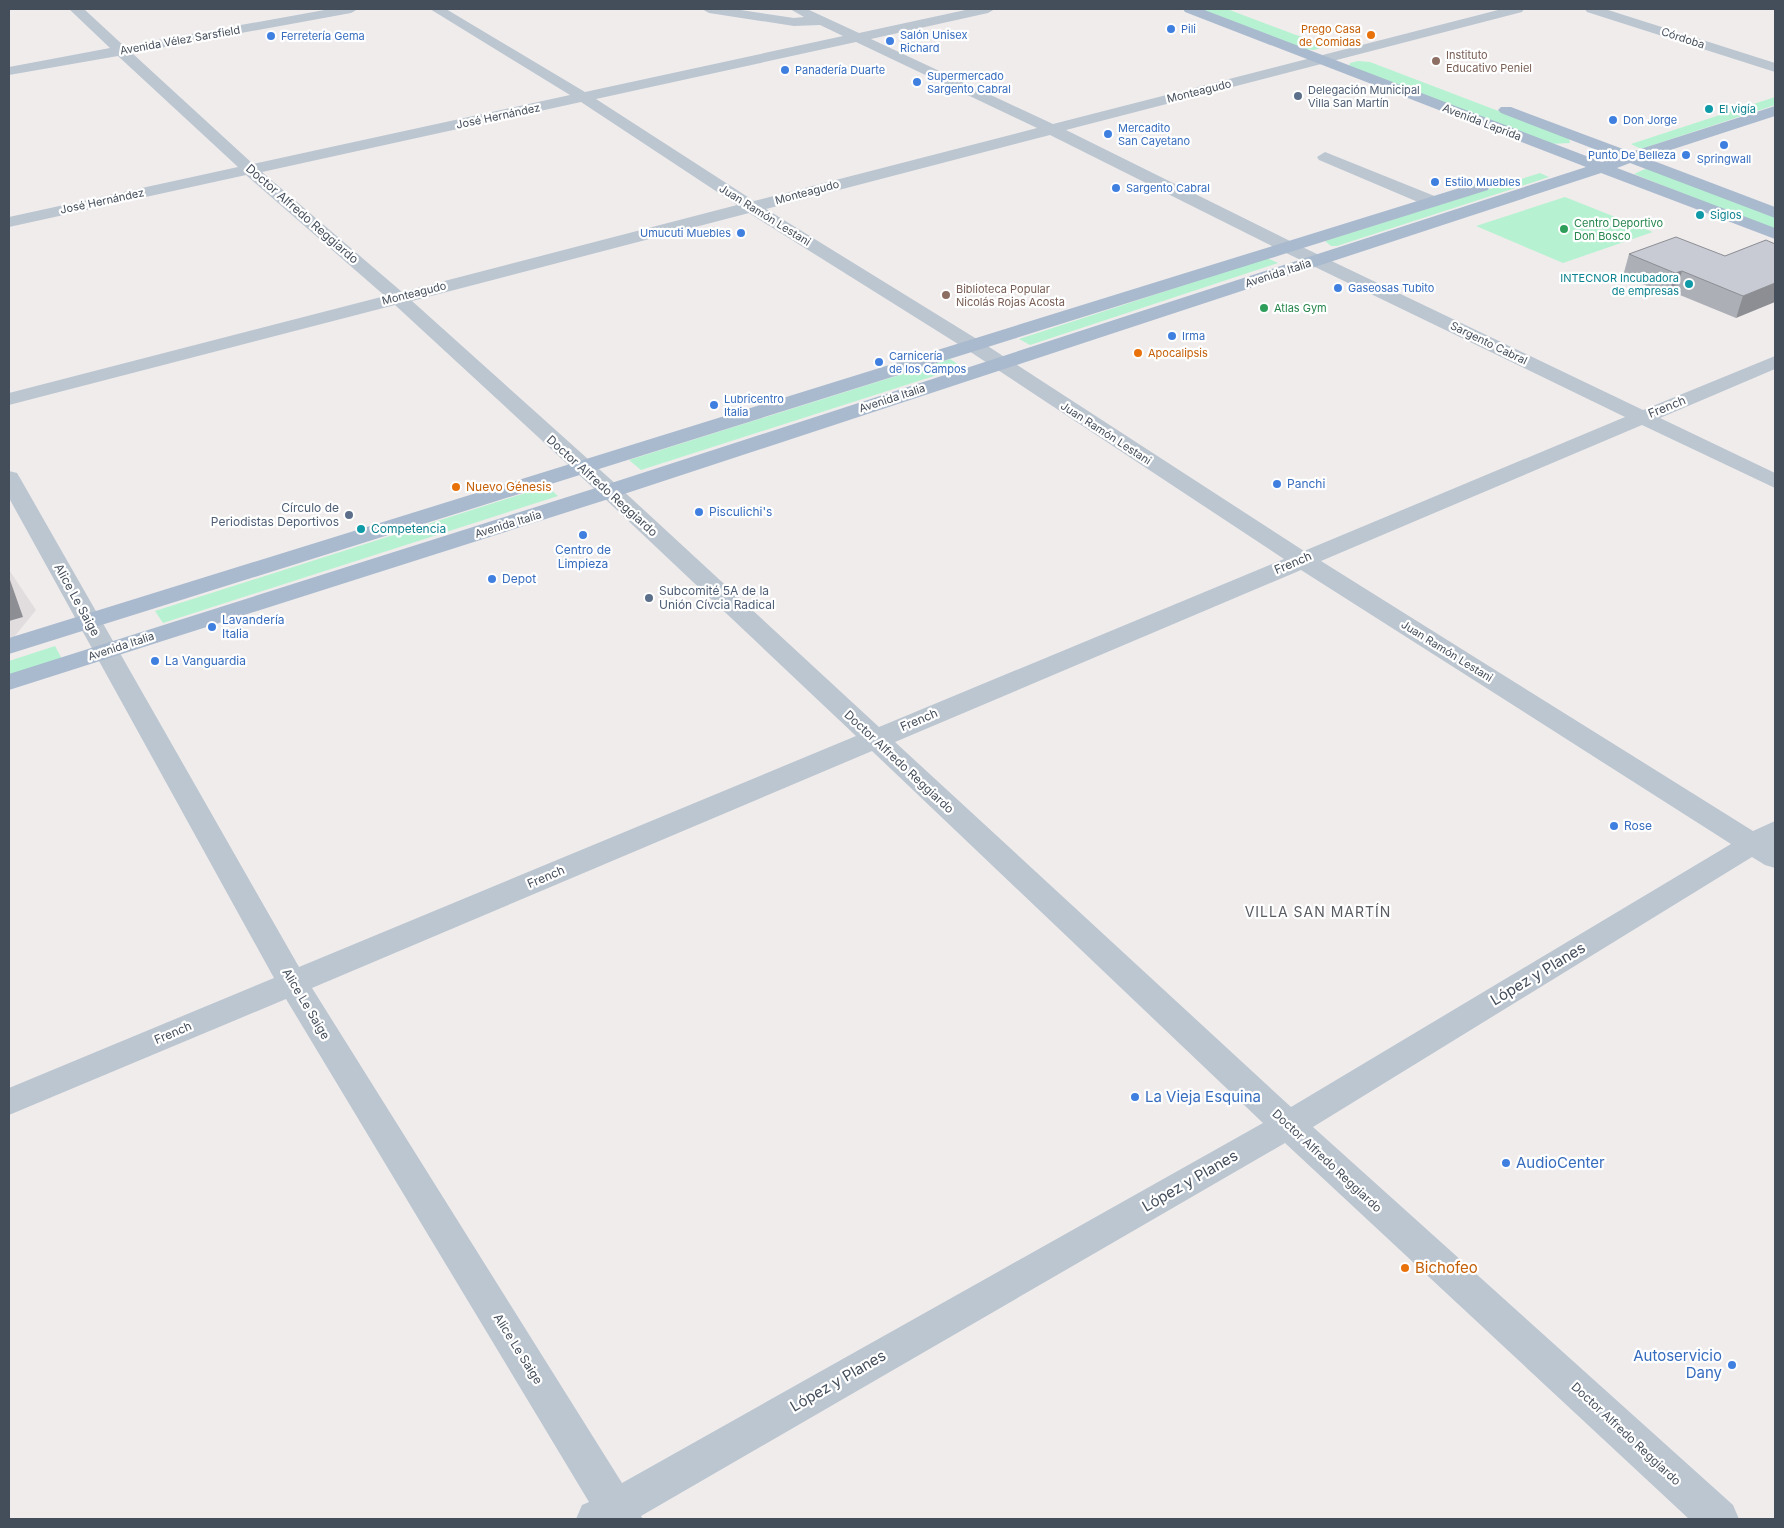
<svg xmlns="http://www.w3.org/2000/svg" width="1784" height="1528" viewBox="0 0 1784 1528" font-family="Inter,sans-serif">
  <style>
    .education { fill: #e1ddde }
    .green { fill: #b6f2d1 }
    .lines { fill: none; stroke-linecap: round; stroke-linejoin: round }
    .minor { fill: #bcc6d0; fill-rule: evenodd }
    .major { fill: #aabace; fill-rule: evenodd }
    .wall { fill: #acafb5 }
    .shaded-wall { fill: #8c8e94 }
    .building { fill: #c8cbd3; stroke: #8c8e94 }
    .shop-dot { fill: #3f7fe0; stroke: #fff; stroke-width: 2 }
    .food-dot { fill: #e8710a; stroke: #fff; stroke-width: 2 }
    .education-dot { fill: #8d6e63; stroke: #fff; stroke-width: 2 }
    .service-dot { fill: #5c6f8a; stroke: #fff; stroke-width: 2 }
    .culture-dot { fill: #0f9aa8; stroke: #fff; stroke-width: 2 }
    .leisure-dot { fill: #2e9e5b; stroke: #fff; stroke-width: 2 }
    .labels { text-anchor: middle; stroke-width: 4.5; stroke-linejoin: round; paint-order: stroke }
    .far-shop-label { font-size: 11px; fill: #366cbe; stroke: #fff; text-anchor: start }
    .far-food-label { font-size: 11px; fill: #c56008; stroke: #fff; text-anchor: end }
    .far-street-label { font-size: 11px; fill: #444e5b; stroke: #fff }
    .far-education-label { font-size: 11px; fill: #785e54; stroke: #fff; text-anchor: start }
    .far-service-label { font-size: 11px; fill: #4e5e75; stroke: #fff; text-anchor: start }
    .far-culture-label { font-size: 11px; fill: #0d838f; stroke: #fff; text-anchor: start }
    .far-leisure-label { font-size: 11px; fill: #27864d; stroke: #fff; text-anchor: start }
    .street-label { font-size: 12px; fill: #444e5b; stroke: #fff }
    .shop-label { font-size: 12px; fill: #366cbe; stroke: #fff; text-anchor: start }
    .food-label { font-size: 12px; fill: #c56008; stroke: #fff; text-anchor: start }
    .service-label { font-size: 12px; fill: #4e5e75; stroke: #fff; text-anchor: end }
    .culture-label { font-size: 12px; fill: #0d838f; stroke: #fff; text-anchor: start }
    .neighbourhood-label { font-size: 14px; letter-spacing: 1px; fill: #595c62; stroke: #fff }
    .near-street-label { font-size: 15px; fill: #444e5b; stroke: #fff }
    .near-shop-label { font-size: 15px; fill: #366cbe; stroke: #fff; text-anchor: start }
    .near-food-label { font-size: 15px; fill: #c56008; stroke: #fff; text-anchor: start }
  </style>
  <rect width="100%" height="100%" fill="#f0ecec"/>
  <polygon class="education" points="9,570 36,610 14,637 9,638"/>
  <g class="green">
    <polygon points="1201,9 1227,9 1323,45 1324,47 1314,50 1305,49"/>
    <polygon points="1358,61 1370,62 1569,138 1570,143 1550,144 1349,66 1350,63"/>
    <polygon points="1775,97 1775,105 1644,148 1639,148 1631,144"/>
    <polygon points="1645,169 1656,170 1775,216 1775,230 1634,174"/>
    <polygon points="1540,173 1549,177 1337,246 1331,246 1325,241"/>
    <polygon points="1565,197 1653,232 1563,263 1476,226"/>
    <polygon points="1267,258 1278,263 1030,345 1019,339"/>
    <polygon points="950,359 962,367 641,470 629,460"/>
    <polygon points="547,486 558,496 163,623 155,611"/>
    <polygon points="55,646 62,659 9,676 9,661"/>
  </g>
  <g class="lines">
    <g class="minor">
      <path d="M69,9H84L124,46L330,9H358L351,13L132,53L253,164L570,95L430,9H446L585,92L843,36L820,25L794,26L709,13L702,9H734L794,18L804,17L790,9H807L859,33L970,9H995L988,13L871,39L1053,124L1502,9H1524L1522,12L1066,130L1294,243L1643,410L1775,356V369L1660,418L1775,473V488L1642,425L1321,561L1753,831L1775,821V868L1765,865L1752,857L1313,1127L1733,1505L1739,1519H1689L1285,1143L641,1516L643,1519H576L582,1505L589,1502L286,999L9,1115V1088L274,978L9,498V471L17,473L20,478L299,967L856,736L602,496L395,305L9,405V393L385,296L246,175L9,227V217L238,167L118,56L9,75V67L110,48ZM856,42L1037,128L754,201L596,99ZM581,102L737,205L402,292L262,172ZM1050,135L1282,251L1625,417L1304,551L980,341L766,209ZM749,213L966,349L1284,559L879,727L618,486L412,301ZM1301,570L1731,844L1291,1107L895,742ZM872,751L1263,1123L622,1483L312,988Z"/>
      <polygon points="1585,9 1605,9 1775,63 1775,72 1587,12"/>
      <polygon points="1325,152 1437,197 1440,201 1437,205 1425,205 1319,160 1317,157"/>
    </g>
    <g class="major">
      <polygon points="1183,9 1202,9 1602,162 1615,157 1501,113 1498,110 1501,107 1511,107 1631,152 1775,106 1775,116 1646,158 1775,207 1775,218 1630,163 1617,168 1775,228 1775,239 1601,173 618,496 9,690 9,674 602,486 1586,167 1185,12"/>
      <polygon points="1482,181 1488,182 1490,186 1488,190 9,654 9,638"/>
    </g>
  </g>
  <polygon class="wall" points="1766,240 1736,318 1675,293 1669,295 1623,276 1629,254 1725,256"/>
  <g class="shaded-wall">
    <polygon points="1682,271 1675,293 1669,295 1675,273"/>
    <polygon points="1775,283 1775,302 1736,318 1743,296"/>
    <polygon points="9,580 10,580 23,617 9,621"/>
  </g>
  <polygon class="building" points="1676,237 1725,256 1766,240 1775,244 1775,283 1743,296 1682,271 1675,273 1629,254"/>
  <g class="shop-dot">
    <circle cx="1171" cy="29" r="5"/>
    <circle cx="271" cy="36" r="5"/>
    <circle cx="890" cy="41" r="5"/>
    <circle cx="785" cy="70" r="5"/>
    <circle cx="917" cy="82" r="5"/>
    <circle cx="1613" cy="120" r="5"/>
    <circle cx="1108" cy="134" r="5"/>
    <circle cx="1724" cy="145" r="5"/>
    <circle cx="1686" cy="155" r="5"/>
    <circle cx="1435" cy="182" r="5"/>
    <circle cx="1116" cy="188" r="5"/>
    <circle cx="741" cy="233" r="5"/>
    <circle cx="1338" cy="288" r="5"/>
    <circle cx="1172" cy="336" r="5"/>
    <circle cx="879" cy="362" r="5"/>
    <circle cx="714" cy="405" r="5"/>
    <circle cx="1277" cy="484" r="5"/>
    <circle cx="699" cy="512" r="5"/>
    <circle cx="583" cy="535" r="5"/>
    <circle cx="492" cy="579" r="5"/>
    <circle cx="212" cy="627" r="5"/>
    <circle cx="155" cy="661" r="5"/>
    <circle cx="1614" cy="826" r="5"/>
    <circle cx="1135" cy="1097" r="5"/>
    <circle cx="1506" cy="1163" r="5"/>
    <circle cx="1732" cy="1365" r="5"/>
  </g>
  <g class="food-dot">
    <circle cx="1371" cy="35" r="5"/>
    <circle cx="1138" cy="353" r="5"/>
    <circle cx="456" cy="487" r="5"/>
    <circle cx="1405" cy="1268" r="5"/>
  </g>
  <g class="education-dot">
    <circle cx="1436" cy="61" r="5"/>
    <circle cx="946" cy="295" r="5"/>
  </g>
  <g class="service-dot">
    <circle cx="1298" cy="96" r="5"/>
    <circle cx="349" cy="515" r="5"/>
    <circle cx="649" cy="598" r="5"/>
  </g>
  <g class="culture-dot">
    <circle cx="1709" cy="109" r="5"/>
    <circle cx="1700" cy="215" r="5"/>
    <circle cx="1689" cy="284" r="5"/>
    <circle cx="361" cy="529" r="5"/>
  </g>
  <g class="leisure-dot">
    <circle cx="1564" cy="229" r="5"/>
    <circle cx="1264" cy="308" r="5"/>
  </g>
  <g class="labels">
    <g class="far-shop-label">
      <text x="1181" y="33">Pili</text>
      <text x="900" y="39">Salón Unisex<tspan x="900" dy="13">Richard</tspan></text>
      <text x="281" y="40">Ferretería Gema</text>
      <text x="795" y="74">Panadería Duarte</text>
      <text x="927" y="80">Supermercado<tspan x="927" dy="13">Sargento Cabral</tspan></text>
      <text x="1623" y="124">Don Jorge</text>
      <text x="1118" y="132">Mercadito<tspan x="1118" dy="13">San Cayetano</tspan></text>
      <text x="1676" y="159" text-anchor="end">Punto De Belleza</text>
      <text x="1724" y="163" text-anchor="middle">Springwall</text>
      <text x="1445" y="186">Estilo Muebles</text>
      <text x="1126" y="192">Sargento Cabral</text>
      <text x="731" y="237" text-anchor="end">Umucuti Muebles</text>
      <text x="1348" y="292">Gaseosas Tubito</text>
      <text x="1182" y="340">Irma</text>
      <text x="889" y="360">Carnicería<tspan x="889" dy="13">de los Campos</tspan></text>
      <text x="724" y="403">Lubricentro<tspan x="724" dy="13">Italia</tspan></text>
    </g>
    <g class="far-food-label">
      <text x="1361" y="33">Prego Casa<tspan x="1361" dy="13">de Comidas</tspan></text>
      <text x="1148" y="357" text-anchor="start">Apocalipsis</text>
    </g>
    <g class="far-street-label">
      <text transform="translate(1683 38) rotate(18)" y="4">Córdoba</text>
      <text transform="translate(180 40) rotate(-10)" y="4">Avenida Vélez Sarsfield</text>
      <text transform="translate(1199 91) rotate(-14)" y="4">Monteagudo</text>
      <text transform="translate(498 116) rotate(-12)" y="4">José Hernández</text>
      <text transform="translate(1482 122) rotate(21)" y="4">Avenida Laprida</text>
      <text transform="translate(807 192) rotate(-15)" y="4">Monteagudo</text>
      <text transform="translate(102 201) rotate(-12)" y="4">José Hernández</text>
      <text transform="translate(765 215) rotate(32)" y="4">Juan Ramón Lestani</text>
      <text transform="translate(1278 273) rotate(-18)" y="4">Avenida Italia</text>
      <text transform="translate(414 293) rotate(-14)" y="4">Monteagudo</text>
      <text transform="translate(1489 343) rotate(26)" y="4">Sargento Cabral</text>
      <text transform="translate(892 398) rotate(-18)" y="4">Avenida Italia</text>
      <text transform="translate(1106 433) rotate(33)" y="4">Juan Ramón Lestani</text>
      <text transform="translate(508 524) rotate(-17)" y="4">Avenida Italia</text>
      <text transform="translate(121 646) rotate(-18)" y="4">Avenida Italia</text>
      <text transform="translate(1447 651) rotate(32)" y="4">Juan Ramón Lestani</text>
    </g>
    <g class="far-education-label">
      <text x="1446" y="59">Instituto<tspan x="1446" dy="13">Educativo Peniel</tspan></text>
      <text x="956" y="293">Biblioteca Popular<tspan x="956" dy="13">Nicolás Rojas Acosta</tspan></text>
    </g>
    <g class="far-service-label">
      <text x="1308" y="94">Delegación Municipal<tspan x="1308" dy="13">Villa San Martín</tspan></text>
    </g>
    <g class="far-culture-label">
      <text x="1719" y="113">El vigía</text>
      <text x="1710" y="219">Siglos</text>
      <text x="1679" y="282" text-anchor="end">INTECNOR Incubadora<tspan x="1679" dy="13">de empresas</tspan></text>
    </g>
    <g class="far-leisure-label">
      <text x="1574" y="227">Centro Deportivo<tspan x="1574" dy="13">Don Bosco</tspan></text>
      <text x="1274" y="312">Atlas Gym</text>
    </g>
    <g class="street-label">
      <text transform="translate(302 214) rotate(41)" y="4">Doctor Alfredo Reggiardo</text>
      <text transform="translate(1667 407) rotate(-22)" y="4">French</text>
      <text transform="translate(602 486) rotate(42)" y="4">Doctor Alfredo Reggiardo</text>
      <text transform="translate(1293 563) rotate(-23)" y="4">French</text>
      <text transform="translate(77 600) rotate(61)" y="4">Alice Le Saige</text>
      <text transform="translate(919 720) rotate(-23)" y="4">French</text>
      <text transform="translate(899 762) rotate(43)" y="4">Doctor Alfredo Reggiardo</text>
      <text transform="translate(546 877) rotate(-23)" y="4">French</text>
      <text transform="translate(306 1004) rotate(59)" y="4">Alice Le Saige</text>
      <text transform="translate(173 1033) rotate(-23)" y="4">French</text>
      <text transform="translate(1327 1161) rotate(43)" y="4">Doctor Alfredo Reggiardo</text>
      <text transform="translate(518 1349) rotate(58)" y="4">Alice Le Saige</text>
      <text transform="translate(1626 1434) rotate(43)" y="4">Doctor Alfredo Reggiardo</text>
    </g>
    <g class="shop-label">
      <text x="1287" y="488">Panchi</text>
      <text x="709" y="516">Pisculichi's</text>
      <text x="583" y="554" text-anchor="middle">Centro de<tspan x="583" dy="14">Limpieza</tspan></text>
      <text x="502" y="583">Depot</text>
      <text x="222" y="624">Lavandería<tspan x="222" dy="14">Italia</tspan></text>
      <text x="165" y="665">La Vanguardia</text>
      <text x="1624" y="830">Rose</text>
    </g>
    <g class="food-label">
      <text x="466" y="491">Nuevo Génesis</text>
    </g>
    <g class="service-label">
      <text x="339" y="512">Círculo de<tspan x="339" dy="14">Periodistas Deportivos</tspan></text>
      <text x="659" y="595" text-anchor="start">Subcomité 5A de la<tspan x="659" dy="14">Unión Cívcia Radical</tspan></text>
    </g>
    <g class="culture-label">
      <text x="371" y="533">Competencia</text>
    </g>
    <g class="neighbourhood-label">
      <text x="1318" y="917">VILLA SAN MARTÍN</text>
    </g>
    <g class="near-street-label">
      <text transform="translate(1538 974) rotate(-31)" y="5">López y Planes</text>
      <text transform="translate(1190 1181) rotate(-30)" y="5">López y Planes</text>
      <text transform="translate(838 1381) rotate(-30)" y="5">López y Planes</text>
    </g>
    <g class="near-shop-label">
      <text x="1145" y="1102">La Vieja Esquina</text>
      <text x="1516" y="1168">AudioCenter</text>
      <text x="1722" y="1361" text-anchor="end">Autoservicio<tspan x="1722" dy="17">Dany</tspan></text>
    </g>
    <g class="near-food-label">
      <text x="1415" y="1273">Bichofeo</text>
    </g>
  </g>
  <rect width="1784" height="1528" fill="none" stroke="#444e5b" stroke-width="20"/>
</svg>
